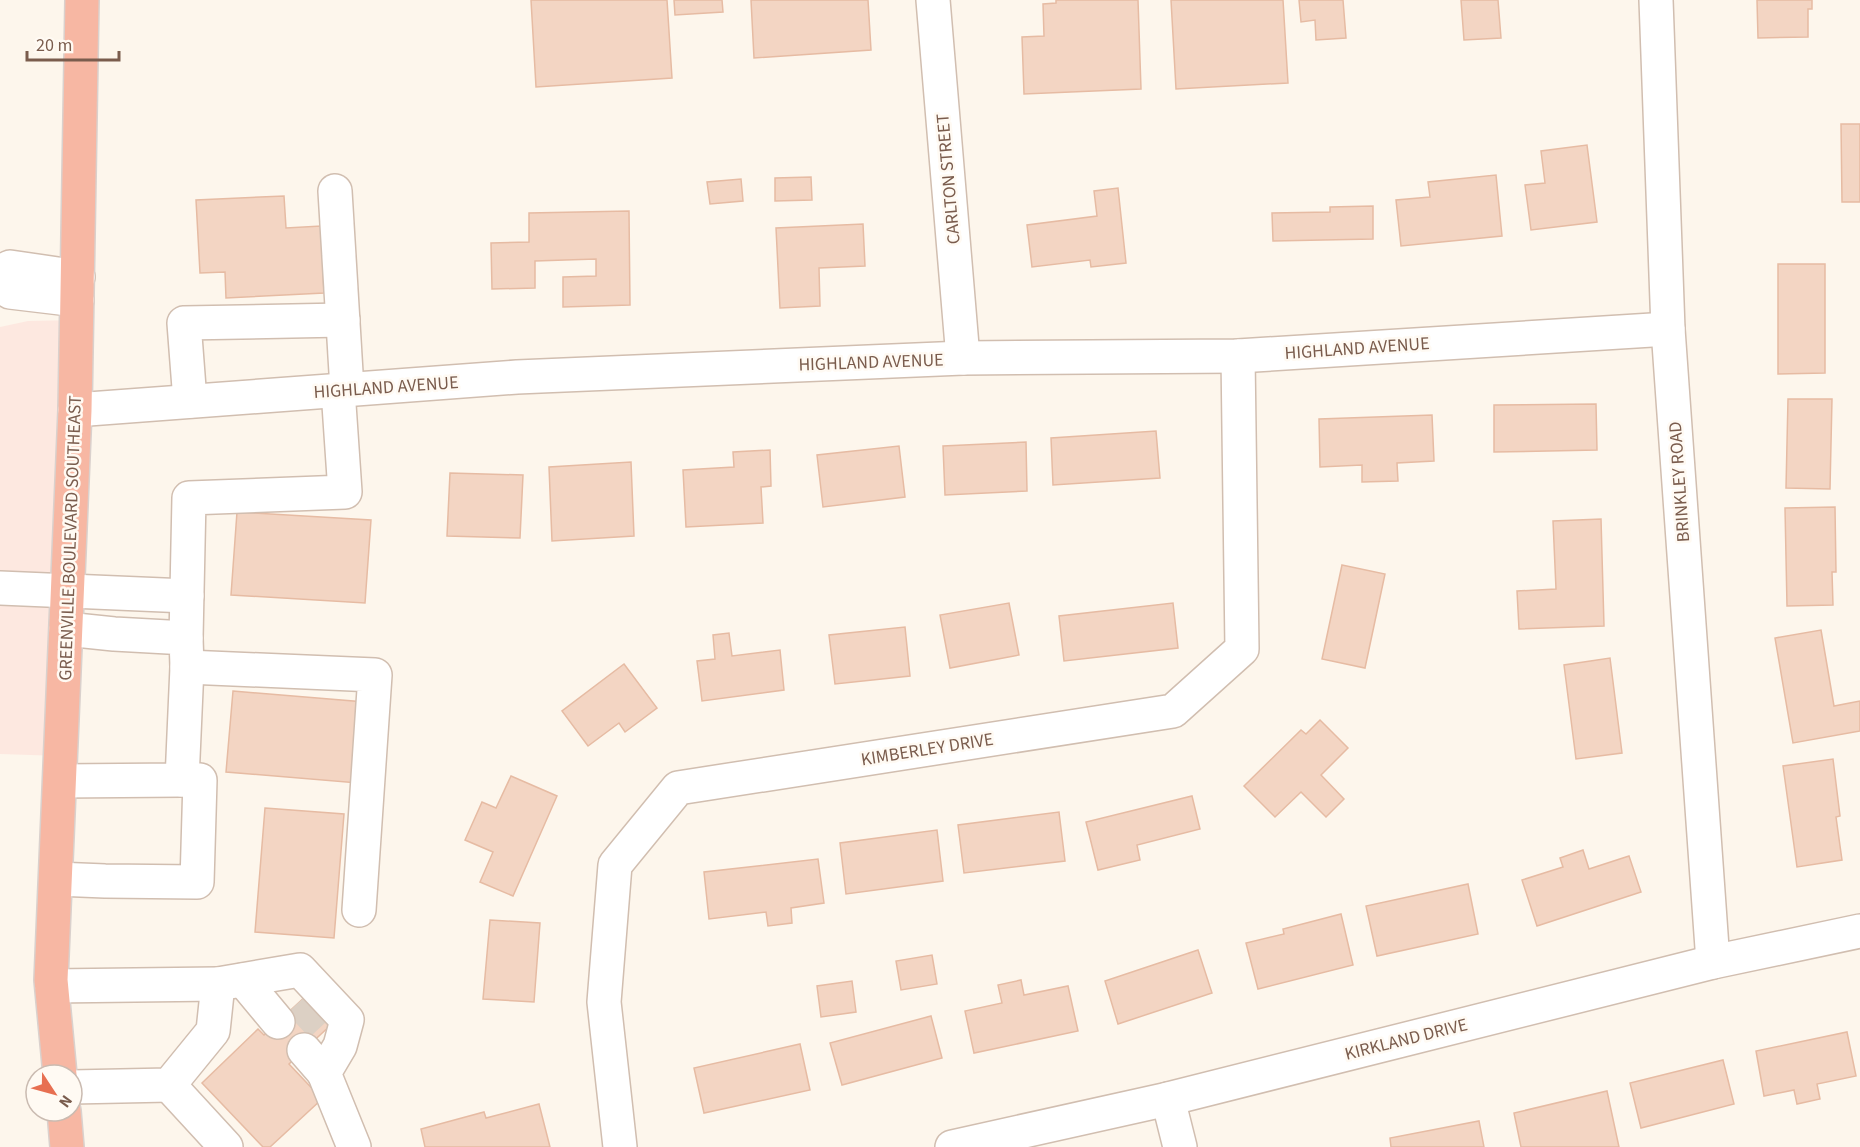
<svg xmlns="http://www.w3.org/2000/svg" width="1860" height="1147" viewBox="0 0 1860 1147" font-family="'Source Sans 3',sans-serif">
  <style>
    .commercial { fill: #fde8e0 }
    .building { fill: #f3d5c3; stroke: #e6bba3; stroke-width: 1.5 }
    .lines { fill: none; stroke-linecap: round; stroke-linejoin: round }
    .minor-tunnel { stroke: #dcd0c4; stroke-width: 33; stroke-dasharray: 33 16; stroke-linecap: butt }
    .minor-casing { stroke: #d1beb0; stroke-width: 36 }
    .highway-casing { stroke: #dad1cd; stroke-width: 36 }
    .minor { stroke: #fff; stroke-width: 33 }
    .highway { stroke: #f7b7a3; stroke-width: 33 }
    .labels { text-anchor: middle; stroke-width: 5; stroke-linejoin: round; paint-order: stroke }
    .street-label { font-size: 18px; fill: #7a5c4d; stroke: #fffaf3 }
  </style>
  <rect width="100%" height="100%" fill="#fdf6ec"/>
  <polygon class="commercial" points="77,320 61,756 0,754 0,327 28,321"/>
  <g class="building">
    <polygon points="531,0 667,0 672,78 536,87"/>
    <polygon points="674,0 722,0 723,12 675,15"/>
    <polygon points="751,0 868,0 871,50 754,58"/>
    <polygon points="1056,0 1138,0 1141,89 1024,94 1022,37 1044,36 1043,4 1056,3"/>
    <polygon points="1171,0 1283,0 1288,83 1176,89"/>
    <polygon points="1299,0 1343,0 1346,38 1316,40 1315,20 1301,22"/>
    <polygon points="1461,0 1498,0 1501,38 1464,40"/>
    <polygon points="1757,0 1812,0 1812,9 1808,9 1808,37 1758,38"/>
    <polygon points="1841,124 1860,124 1860,202 1842,202"/>
    <polygon points="1587,145 1597,222 1531,230 1525,185 1545,183 1541,151"/>
    <polygon points="1496,175 1502,236 1401,246 1396,200 1430,197 1428,182"/>
    <polygon points="811,177 812,200 775,201 775,178"/>
    <polygon points="741,179 743,201 710,204 707,182"/>
    <polygon points="1118,188 1126,263 1091,267 1090,260 1032,267 1027,225 1097,216 1094,191"/>
    <polygon points="284,196 286,228 321,226 324,293 226,298 225,272 200,273 196,200"/>
    <polygon points="1373,206 1373,239 1273,241 1272,213 1330,212 1330,207"/>
    <polygon points="629,211 630,305 563,307 563,277 596,276 596,259 535,261 535,288 492,289 491,243 529,242 529,213"/>
    <polygon points="863,224 865,266 819,268 820,306 780,308 776,228"/>
    <polygon points="1778,264 1825,264 1825,373 1778,374"/>
    <polygon points="1788,399 1832,399 1830,489 1786,488"/>
    <polygon points="1596,404 1597,450 1494,452 1494,405"/>
    <polygon points="1432,415 1434,461 1397,463 1398,481 1362,482 1362,465 1320,467 1319,419"/>
    <polygon points="1156,431 1160,478 1053,485 1051,438"/>
    <polygon points="1026,442 1027,491 945,495 943,446"/>
    <polygon points="899,446 905,497 823,507 817,455"/>
    <polygon points="770,450 771,486 761,487 763,523 686,527 683,470 734,467 733,452"/>
    <polygon points="631,462 634,536 552,541 549,467"/>
    <polygon points="450,473 523,475 520,538 447,536"/>
    <polygon points="1835,507 1836,572 1832,572 1833,605 1787,606 1785,508"/>
    <polygon points="237,512 371,520 365,603 231,595"/>
    <polygon points="1601,519 1604,626 1519,629 1517,591 1556,589 1553,521"/>
    <polygon points="1342,565 1385,574 1365,668 1322,659"/>
    <polygon points="1009,603 1019,655 950,668 940,615"/>
    <polygon points="1173,603 1178,648 1064,661 1059,616"/>
    <polygon points="905,627 910,676 835,684 829,635"/>
    <polygon points="1821,630 1834,706 1860,701 1860,731 1793,743 1775,638"/>
    <polygon points="729,633 732,656 780,650 784,690 702,701 697,661 715,659 713,635"/>
    <polygon points="1610,658 1622,753 1576,759 1564,665"/>
    <polygon points="624,664 657,708 625,732 619,723 588,746 562,711"/>
    <polygon points="233,691 365,702 358,783 226,772"/>
    <polygon points="1320,720 1348,748 1321,775 1344,799 1326,817 1301,792 1275,817 1244,786 1301,730 1306,734"/>
    <polygon points="1833,759 1840,816 1836,817 1842,860 1797,867 1783,766"/>
    <polygon points="511,776 557,796 513,896 480,882 493,852 465,840 482,802 496,808"/>
    <polygon points="1192,796 1200,829 1137,845 1140,860 1098,870 1086,822"/>
    <polygon points="265,808 344,814 334,938 255,932"/>
    <polygon points="1059,812 1065,861 964,873 958,825"/>
    <polygon points="937,830 943,881 846,894 840,843"/>
    <polygon points="1583,850 1589,869 1629,856 1641,892 1537,926 1522,880 1563,867 1560,858"/>
    <polygon points="818,859 824,903 791,908 792,923 768,926 766,912 709,919 704,872"/>
    <polygon points="1468,884 1478,934 1377,956 1366,906"/>
    <polygon points="1341,914 1353,965 1258,989 1246,943 1284,934 1283,929"/>
    <polygon points="490,920 540,923 534,1002 483,999"/>
    <polygon points="1198,950 1212,993 1118,1024 1105,981"/>
    <polygon points="932,955 937,984 901,990 896,961"/>
    <polygon points="1021,980 1024,995 1068,986 1078,1031 974,1053 965,1011 1002,1003 998,985"/>
    <polygon points="852,981 856,1012 821,1017 817,986"/>
    <polygon points="308,994 334,1022 289,1064 322,1099 270,1147 263,1147 202,1083 258,1029 264,1035"/>
    <polygon points="931,1016 942,1058 842,1085 830,1043"/>
    <polygon points="1847,1032 1856,1076 1817,1084 1820,1099 1797,1104 1794,1090 1764,1096 1756,1051"/>
    <polygon points="800,1044 810,1090 704,1113 694,1068"/>
    <polygon points="1723,1060 1734,1104 1641,1128 1630,1083"/>
    <polygon points="1607,1091 1619,1147 1521,1147 1514,1113"/>
    <polygon points="539,1104 550,1147 425,1147 421,1129 484,1112 486,1118"/>
    <polygon points="1479,1121 1484,1147 1391,1147 1390,1138"/>
  </g>
  <g class="lines">
    <polyline class="minor-tunnel" points="299,1002 325,1030"/>
    <defs>
      <g id="minor">
        <polyline points="933,0 963,358"/>
        <polyline points="1656,0 1668,329 1713,962"/>
        <polyline points="335,191 347,389"/>
        <polyline points="0,272 10,267 78,277"/>
        <polyline points="0,285 10,292 77,300"/>
        <polyline points="190,401 184,323 343,320"/>
        <polyline points="75,410 517,377 963,358 1238,356 1668,329"/>
        <polyline points="0,588 187,596"/>
        <polyline points="186,638 189,498 345,492 338,390"/>
        <polyline points="187,667 375,675 359,910"/>
        <polyline points="60,781 182,780 187,667 186,638 114,634 66,629"/>
        <polyline points="56,879 105,881 197,882 200,780 182,780"/>
        <polyline points="243,980 278,1022"/>
        <polyline points="218,984 300,970 347,1020 340,1046 324,1073 354,1147"/>
        <polyline points="52,986 218,984 213,1031 169,1085 72,1087"/>
        <polyline points="304,1050 324,1073"/>
        <polyline points="169,1085 226,1147"/>
        <polyline points="1168,1099 1180,1147"/>
        <polyline points="620,1147 604,1002 615,865 678,788 1173,711 1242,649 1238,356"/>
        <polyline points="952,1147 1168,1099 1713,962 1860,931"/>
      </g>
      <g id="highway">
        <polyline points="60,1075 51,980 75,410 82,0"/>
        <polyline points="64,1111 67,1147"/>
      </g>
    </defs>
    <use href="#minor" class="minor-casing"/>
    <use href="#highway" class="highway-casing"/>
    <use href="#minor" class="minor"/>
    <use href="#highway" class="highway"/>
  </g>
  <g class="labels">
    <g class="street-label">
      <text transform="translate(948 179) rotate(-95)" y="6">CARLTON STREET</text>
      <text transform="translate(1357 348) rotate(-4)" y="6">HIGHLAND AVENUE</text>
      <text transform="translate(871 362) rotate(-2)" y="6">HIGHLAND AVENUE</text>
      <text transform="translate(386 387) rotate(-4)" y="6">HIGHLAND AVENUE</text>
      <text transform="translate(1679 482) rotate(-94)" y="6">BRINKLEY ROAD</text>
      <text transform="translate(70 538) rotate(-88)" y="6">GREENVILLE BOULEVARD SOUTHEAST</text>
      <text transform="translate(927 749) rotate(-9)" y="6">KIMBERLEY DRIVE</text>
      <text transform="translate(1406 1039) rotate(-14)" y="6">KIRKLAND DRIVE</text>
    </g>
  </g>
  <g transform="translate(54 1093) rotate(126)"><circle r="28" fill="#fffaf3" stroke="#cabbb1" stroke-width="1.5"/>
  <path d="M0-4.5L10 22L0 15L-10 22Z" fill="#e76f51"/>
  <text y="-9" font-size="16" font-weight="bold" text-anchor="middle" fill="#7a5c4d">N</text>
  </g>
  <path d="M27 51v9h92v-9" fill="none" stroke="#7a5c4d" stroke-width="3"/>
  <text x="36" y="51" font-size="18" fill="#7a5c4d" stroke="#fffaf3" stroke-width="4.5" paint-order="stroke">20 m</text>
</svg>
